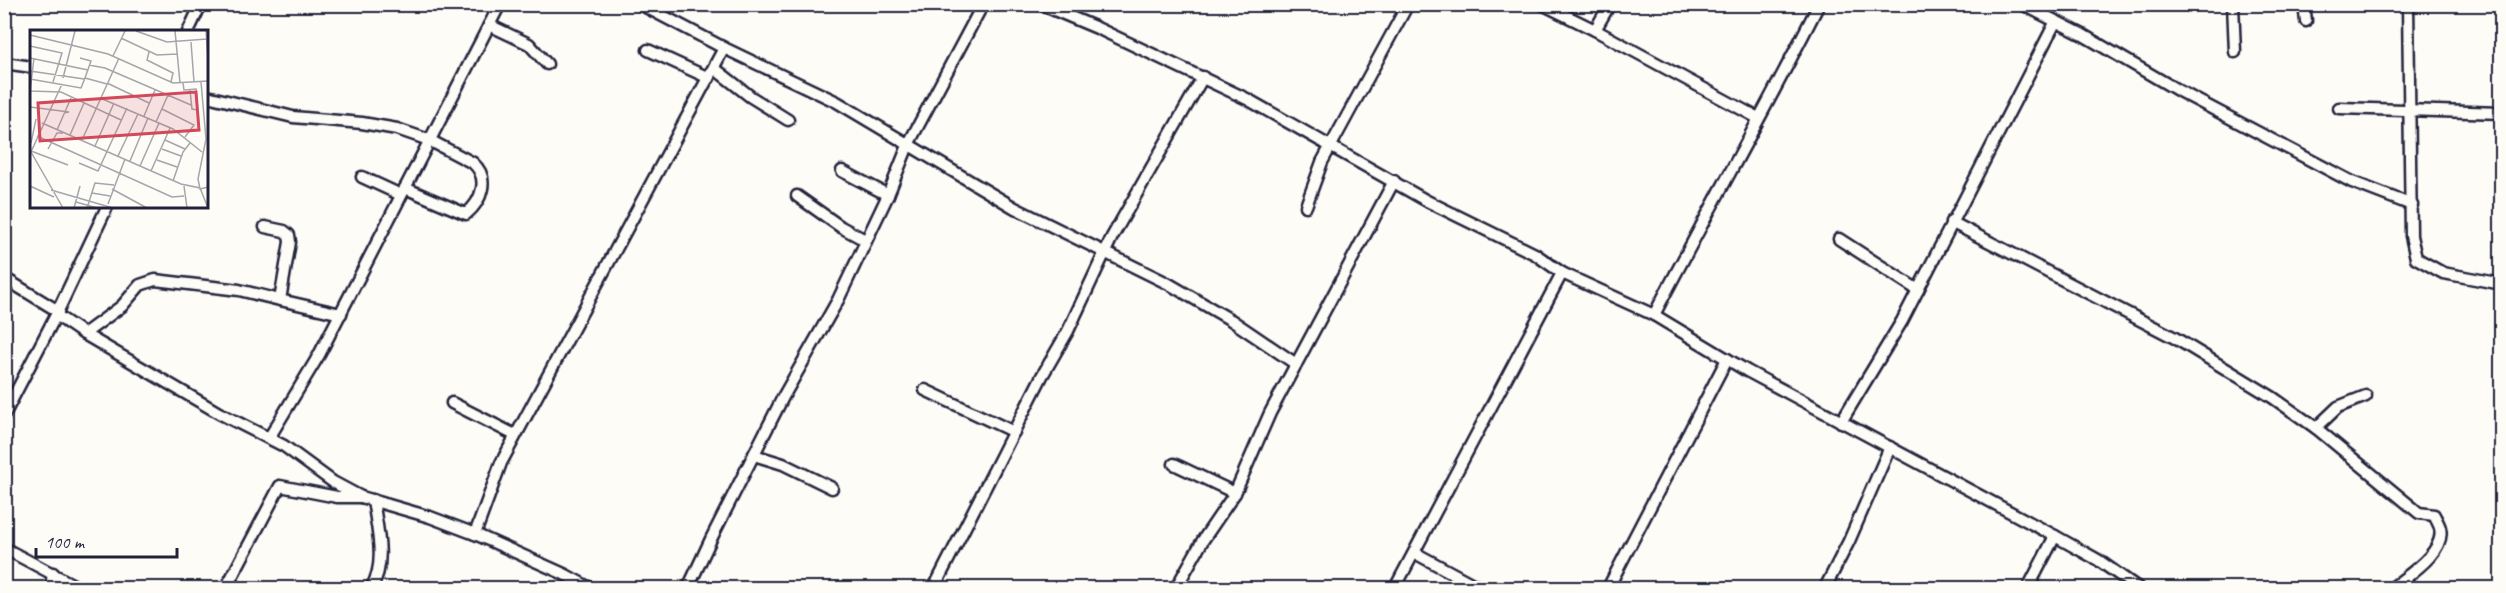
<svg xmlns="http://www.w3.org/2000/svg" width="2506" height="593" viewBox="0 0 2506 593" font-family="Caveat,sans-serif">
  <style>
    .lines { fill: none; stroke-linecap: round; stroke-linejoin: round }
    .minor-casing { stroke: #22223b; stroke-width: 15 }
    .minor { stroke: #fdfcf7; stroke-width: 10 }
    .inset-road { fill: none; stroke: #a5a5ac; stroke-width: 1.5 }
    .view { fill: #d1495b; fill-opacity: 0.15; stroke: #d1495b; stroke-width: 3 }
    .inset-edge { fill: none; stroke: #22223b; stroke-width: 3 }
  </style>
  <rect width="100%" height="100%" fill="#fdfcf7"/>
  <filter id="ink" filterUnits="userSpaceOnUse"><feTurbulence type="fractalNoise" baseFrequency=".0167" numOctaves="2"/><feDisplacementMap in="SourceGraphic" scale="12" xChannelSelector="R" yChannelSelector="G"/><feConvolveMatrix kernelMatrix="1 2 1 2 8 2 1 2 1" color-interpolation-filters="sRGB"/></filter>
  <g filter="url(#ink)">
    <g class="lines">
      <defs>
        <g id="minor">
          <polyline points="640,4 724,48 837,102 1015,208 1169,284 1231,320 1296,364"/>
          <polyline points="1040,4 1097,28 1247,99 1427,201 1535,254 1562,273 1654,315 1747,371 2055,536 2098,560 2138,588"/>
          <polyline points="1542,4 1595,30 1758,118"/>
          <polyline points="2022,4 2083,35 2179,91 2352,182 2412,205"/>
          <polyline points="2233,4 2235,52"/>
          <polyline points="2304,4 2306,21"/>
          <polyline points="2408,4 2411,236 2416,258 2443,273 2502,284"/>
          <polyline points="489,25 529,44 547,64"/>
          <polyline points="1595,30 1610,4"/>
          <polyline points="188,32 201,4"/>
          <polyline points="648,50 709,78"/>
          <polyline points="4,63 32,67"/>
          <polyline points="714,68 751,97 788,120"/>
          <path d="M207,96L293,117L362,123L397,129L429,140L473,163C490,178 482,201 466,214L405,188"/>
          <polyline points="2339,108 2502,113"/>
          <polyline points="842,171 888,195"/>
          <polyline points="362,177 401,195"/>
          <polyline points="797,196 841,227 865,240"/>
          <polyline points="1306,206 1322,162 1408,4"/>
          <path d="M1951,222L2175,338L2272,397L2316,428L2419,513L2434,515C2436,519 2439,524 2440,528C2446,552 2408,575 2392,588"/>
          <polyline points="265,227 284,231 289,235 290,242 280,300 341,314"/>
          <polyline points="1839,239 1918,290"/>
          <polyline points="4,278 58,311"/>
          <polyline points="56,315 84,334 219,413 284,446 333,482 361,497 430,517 475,534 564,574 590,588"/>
          <path d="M1654,315C1708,211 1766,109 1819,4"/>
          <polyline points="84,334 122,306 140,285 155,280 239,290 280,300"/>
          <polyline points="925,390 1014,432"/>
          <polyline points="452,403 515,435"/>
          <polyline points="4,415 56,315 107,207"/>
          <polyline points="1841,422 1902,321 2056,21"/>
          <polyline points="2316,428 2338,407 2366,396"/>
          <polyline points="269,438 319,355 500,4"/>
          <polyline points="754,455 783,464 832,488"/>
          <polyline points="1174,464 1235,493"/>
          <polyline points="475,534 501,463 724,48"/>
          <polyline points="4,548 79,588"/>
          <polyline points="1415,553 1480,588"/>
          <polyline points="51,588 53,573"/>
          <polyline points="226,588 280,486 337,497 361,497"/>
          <path d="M371,588C387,564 377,528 373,500"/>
          <polyline points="688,588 711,539 783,397 838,300 888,195 909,143 983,4"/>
          <polyline points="934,588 1042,376 1068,331 1112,237 1203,77"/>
          <polyline points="1176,588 1203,540 1235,493 1270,413 1394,181"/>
          <polyline points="1395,588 1562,273"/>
          <polyline points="1608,588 1727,359"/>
          <polyline points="1825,588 1849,541 1890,447"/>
          <polyline points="2028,588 2055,536"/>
        </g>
      </defs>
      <use href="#minor" class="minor-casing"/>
      <use href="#minor" class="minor"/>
    </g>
  </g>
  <g transform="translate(30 30)">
    <rect width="178" height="178" fill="#fdfcf7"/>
    <path class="inset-road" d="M106,1L137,12L177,9M145,1L150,53M176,1L178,28M0,5L78,24L143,53L178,51M91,8L127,25L147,24M161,12L164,52M0,16L32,23L23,52M119,22L117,30L143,43L141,52M83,26L95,1M0,28L58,40M50,28L61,31L55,48M59,35L75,38L161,75M0,41L54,49M33,48L45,1M0,49L51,58L55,48L77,54M171,52L176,109L168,149L170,159L178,157M77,53L119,73M153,53L154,60L167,59M32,54L1,122L33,178M166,59L168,87M160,60L162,79L168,80M0,61L31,62L91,90M0,61L4,28M70,68L143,99L172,122M0,77L39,82L34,83M132,79L164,95L155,107M114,86L125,60M126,92L138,65M12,93L151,154L170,158L178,178M27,100L41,68M40,105L54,73M7,106L142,167L154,166M52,110L89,28M135,110L155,119M1,113L6,89M65,116L84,73M18,119L27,103H33M132,119L151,126M1,121L38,135M88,126L108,84M127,130L147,137M100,131L118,88M49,133L68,141L97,78M110,136L129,93M121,141L140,98M143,151L153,122L160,113M0,156L24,167M154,156L157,178M82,159L117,178M21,160L83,178M62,163L80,166M46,172L67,178M78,174L95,129M44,178L50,156M57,178L65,153L84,155"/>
    <path class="view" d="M166,62L169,100L10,111L8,73Z"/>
    <rect width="178" height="178" class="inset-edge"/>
  </g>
  <rect width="2506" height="593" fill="none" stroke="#fdfcf7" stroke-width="24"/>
  <rect x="12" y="12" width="2482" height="569" fill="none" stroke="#22223b" stroke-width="2" filter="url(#ink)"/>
  <path d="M36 548v9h141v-9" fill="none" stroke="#22223b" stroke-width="3"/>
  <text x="45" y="548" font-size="18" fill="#22223b" stroke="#fdfcf7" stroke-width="4.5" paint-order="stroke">100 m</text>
</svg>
